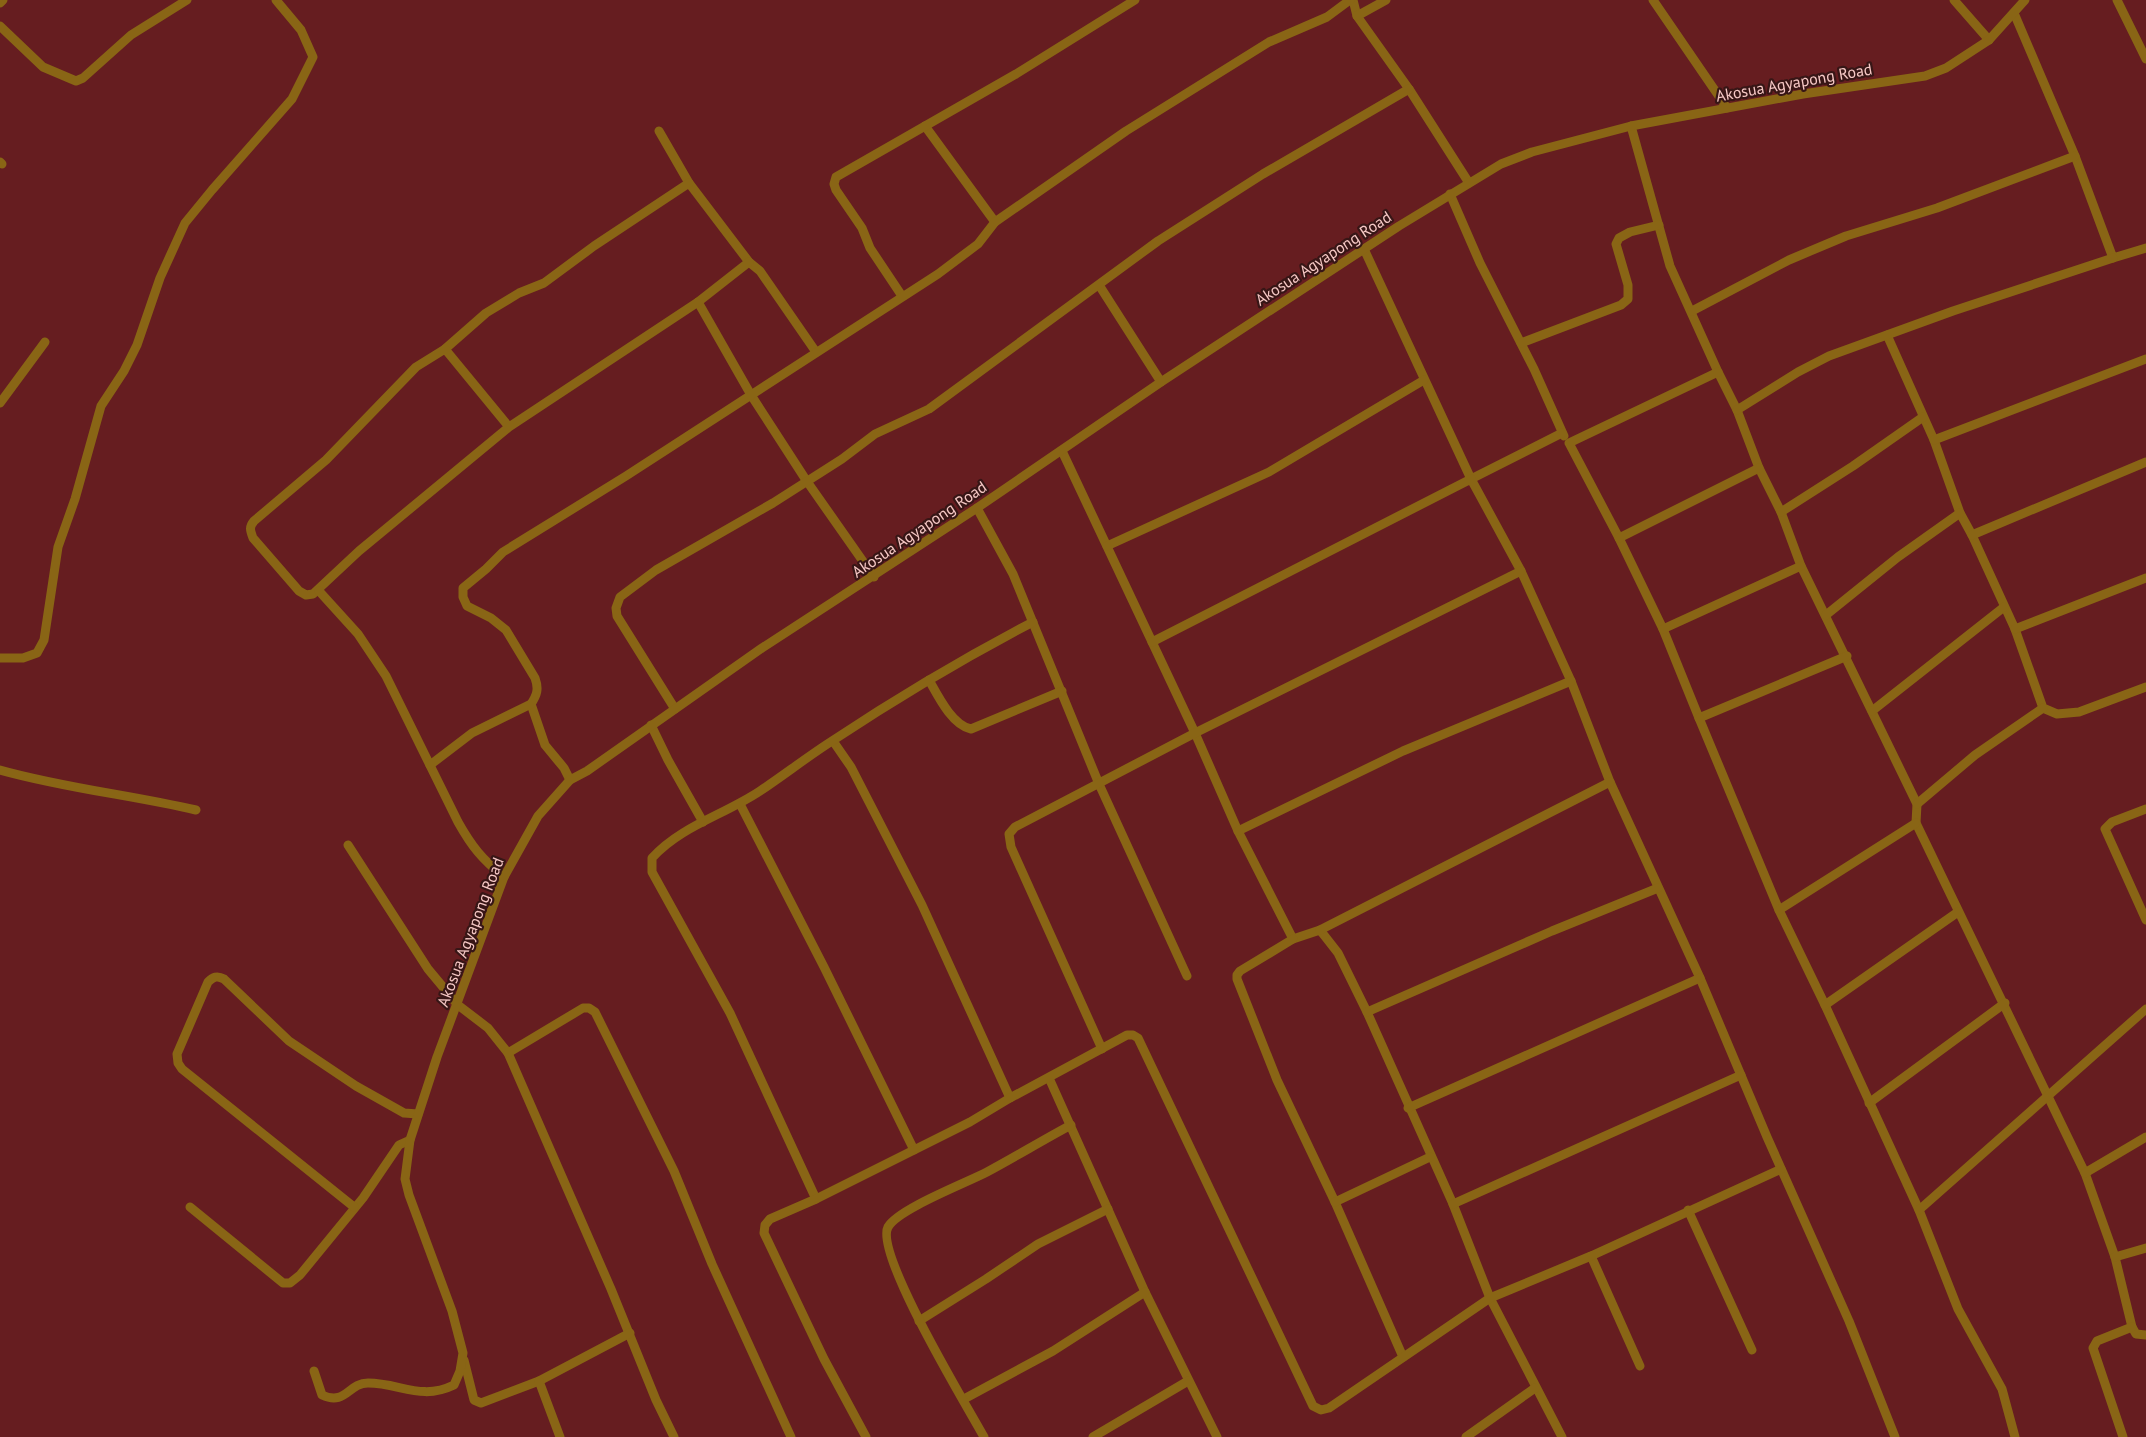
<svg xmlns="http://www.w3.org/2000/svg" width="2146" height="1437" viewBox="0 0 2146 1437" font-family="'PT Sans',sans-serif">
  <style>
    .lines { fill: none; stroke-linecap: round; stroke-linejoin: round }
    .minor { stroke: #896515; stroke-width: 9 }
    .labels { text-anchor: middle; stroke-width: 4.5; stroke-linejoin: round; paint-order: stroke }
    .street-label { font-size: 16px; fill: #f6c8c5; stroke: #371616 }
  </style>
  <rect width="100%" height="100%" fill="#661d20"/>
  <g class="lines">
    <g class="minor">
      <polyline points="1353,0 1357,16 1409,89 1469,183"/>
      <polyline points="1653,0 1727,108"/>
      <polyline points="1954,0 1989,40"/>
      <polyline points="2117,0 2146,59"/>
      <polyline points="0,3 3,0"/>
      <polyline points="2014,13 2075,156 2113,258 2146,248"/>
      <polyline points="1357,16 1386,0"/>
      <polyline points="0,26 43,67 76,81 83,78 131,35 187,0"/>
      <polyline points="925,126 995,222"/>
      <polyline points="1631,126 1670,266 1718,372 1737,410 1759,468 1781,512 1801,566 1917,804 1916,823 2085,1173 2115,1257 2132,1327 2136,1334 2146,1335"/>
      <polyline points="659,131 689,183 749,262 760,271 816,352"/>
      <polyline points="0,162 2,164"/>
      <polyline points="1450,194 1480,263 1534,369 1564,436"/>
      <polyline points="1364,249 1471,479 1562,433"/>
      <polyline points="1099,285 1161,382"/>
      <polyline points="902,296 870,248 862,228 836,190 834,184 836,177 1016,74 1135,0"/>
      <polyline points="698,302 751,395 806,480 874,577"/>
      <polyline points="1692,311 1789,260 1846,236 1937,208 2075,156"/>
      <polyline points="1887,335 1934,440 1960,513 1972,535 2015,629 2043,708 2057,714 2079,712 2146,687"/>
      <polyline points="1521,343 1621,305 1628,299 1628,285 1616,244 1619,238 1630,232 1659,225"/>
      <polyline points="445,349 486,313 519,293 544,283 594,246 689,183"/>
      <polyline points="1718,372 1569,443 1619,538 1663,629 1699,718 1847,656"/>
      <polyline points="0,403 45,342"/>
      <polyline points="1737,410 1798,372 1829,356 1953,311 2113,258"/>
      <path d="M509,427L445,349L416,367L326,460L254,521C249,527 250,530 253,538L299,591L306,595L313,594L359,551L509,427L698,302L749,262"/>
      <polyline points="1934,440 2146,359"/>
      <polyline points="1062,451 1195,733 1238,831 1293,939 1320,930 1338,953 1367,1012 1453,1204 1490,1298 1562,1437"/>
      <polyline points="977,508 1013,574 1099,784 1187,976"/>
      <polyline points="1781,512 1853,466 1923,417"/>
      <polyline points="1972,535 2146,462"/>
      <polyline points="1619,538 1759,468"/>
      <polyline points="1107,546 1269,472 1424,380"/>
      <path d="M319,591L358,634L386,676L458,822C472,847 482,859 504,877"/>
      <polyline points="1826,615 1898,557 1960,513"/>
      <polyline points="1663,629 1801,566"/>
      <polyline points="2015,629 2146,578"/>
      <polyline points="1152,642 1471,479 1521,571 1571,681 1610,782 1700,978 1767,1137 1849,1321 1895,1437"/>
      <polyline points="0,658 23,658 37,653 44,640 58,547 75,499 101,406 124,371 137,345 160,278 185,223 212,190 292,99 313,57 301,30 276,0"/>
      <path d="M929,680C938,696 952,725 971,729L1062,691"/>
      <polyline points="531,704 545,745 564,768 570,780"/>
      <polyline points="675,709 617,616 616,608 620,597 656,570 773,503 842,459 875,434 929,409 1158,241 1263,174 1409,89"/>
      <polyline points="1872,711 2004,607"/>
      <polyline points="1699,718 1779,910 1825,1005 1919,1210 1958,1309 2002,1389 2015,1437"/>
      <polyline points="651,725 668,760 703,822"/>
      <polyline points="833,741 851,767 922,905 1010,1098"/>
      <path d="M430,765L472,733L531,704C537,695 539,689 535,678L506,630L491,618L467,606L463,597V588L486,569L503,552L626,476L938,274L978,244L995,222L1126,131L1269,42L1327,17L1350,0"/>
      <path d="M0,770C64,788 131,795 196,810"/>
      <polyline points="740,804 824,967 914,1150"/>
      <polyline points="1917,804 1975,755 2043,708"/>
      <polyline points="2146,809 2112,822 2105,829 2146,920"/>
      <polyline points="1238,831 1403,751 1571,681"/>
      <polyline points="348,845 428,969 458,1005 488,1028 508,1053 611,1289 656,1400 674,1437"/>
      <polyline points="1779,910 1916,823"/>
      <polyline points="1320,930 1610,782"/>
      <polyline points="1293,939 1240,971 1237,975 1237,979 1277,1080 1335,1202 1403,1357"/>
      <polyline points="1825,1005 1958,912"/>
      <polyline points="1367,1012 1552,931 1658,888"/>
      <polyline points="1102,1049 1011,847 1009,834 1015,827 1195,733 1521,571"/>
      <polyline points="508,1053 583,1008 589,1008 595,1012 674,1171 712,1264 791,1437"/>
      <polyline points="1049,1078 1145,1292 1217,1437"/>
      <polyline points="1869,1103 2005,1003"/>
      <polyline points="1408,1108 1700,978"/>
      <polyline points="2085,1173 2146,1137"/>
      <path d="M816,1199L730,1013L652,872V858C681,826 724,815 760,791C784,775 807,757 832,741C897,698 964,658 1033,622"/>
      <polyline points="1335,1202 1430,1157"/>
      <polyline points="1453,1204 1741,1075"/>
      <polyline points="190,1207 283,1283 290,1283 300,1275 363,1198 399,1145 410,1140"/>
      <path d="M354,1207L182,1069L178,1063L177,1054L208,982C213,977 217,975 224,979L289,1041L356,1086L404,1113L418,1114"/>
      <polyline points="1688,1210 1752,1350"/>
      <polyline points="1919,1210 2146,1009"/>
      <polyline points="1591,1256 1640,1366"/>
      <polyline points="2115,1257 2146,1248"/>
      <polyline points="919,1321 986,1279 1038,1244 1108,1209"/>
      <polyline points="464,1360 474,1400 481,1403 539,1381 630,1333"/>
      <path d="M314,1371L322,1395C346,1406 348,1383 368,1383C400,1383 421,1401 454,1385L460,1371L463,1353L452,1311L409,1195L405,1179L410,1140L437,1057L504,877L538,816L570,780L587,771L762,648L977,508L1161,382L1399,226L1501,164L1532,152L1631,126L1803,94L1925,76L1946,68L1989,40L2025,0"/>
      <polyline points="539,1381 560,1437"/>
      <polyline points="964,1399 1053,1351 1145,1292"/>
      <polyline points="866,1437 824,1359 764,1233 765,1225 770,1219 816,1199 970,1122 1010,1098 1127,1035 1133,1035 1138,1038 1313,1406 1321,1410 1329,1408 1490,1298 1591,1256 1781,1169"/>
      <path d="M984,1437C967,1406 874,1253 888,1227C898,1209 966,1183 987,1172C1015,1157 1043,1140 1071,1125"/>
      <polyline points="1093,1437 1188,1381"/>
      <polyline points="1466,1437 1535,1388"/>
      <polyline points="2123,1437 2093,1348 2097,1341 2132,1327"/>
    </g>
  </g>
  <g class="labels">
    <g class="street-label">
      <text transform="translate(1794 82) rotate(-10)" y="6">Akosua Agyapong Road</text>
      <text transform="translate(1323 258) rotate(-33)" y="6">Akosua Agyapong Road</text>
      <text transform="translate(919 529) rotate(-34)" y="6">Akosua Agyapong Road</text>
      <text transform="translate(470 932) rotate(-69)" y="6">Akosua Agyapong Road</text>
    </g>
  </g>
</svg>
